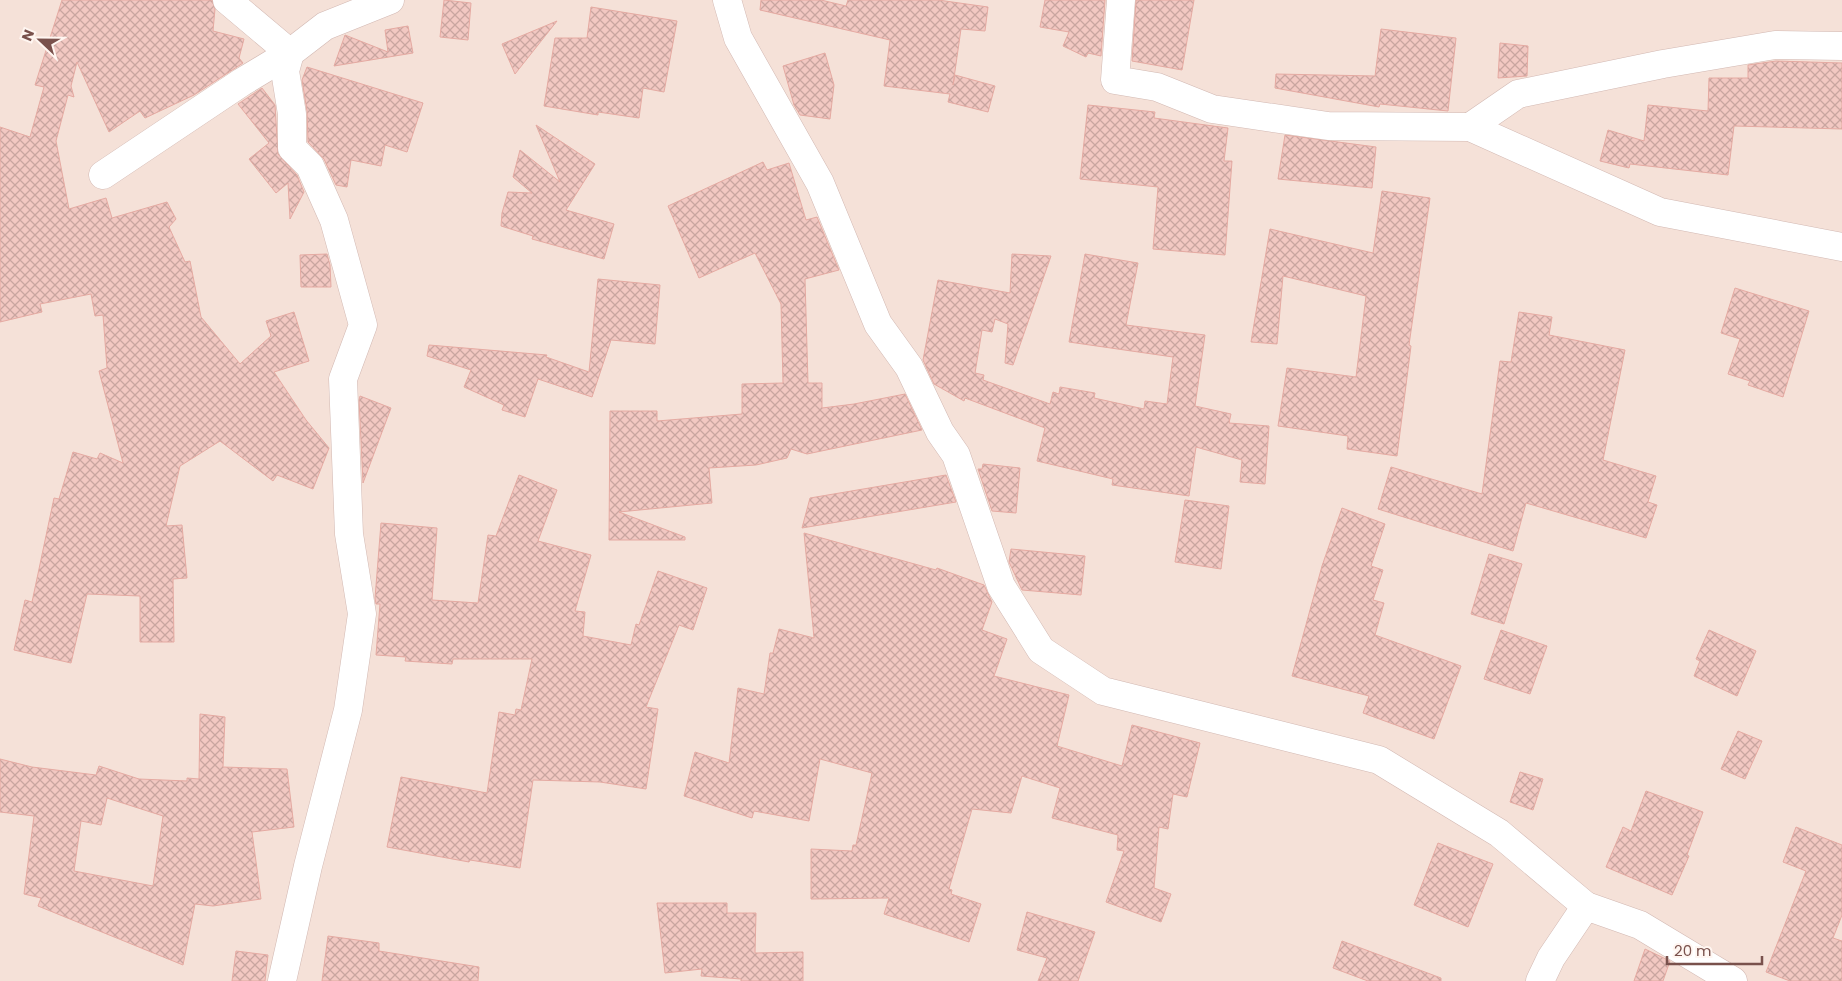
<svg xmlns="http://www.w3.org/2000/svg" width="1842" height="981" viewBox="0 0 1842 981" font-family="Poppins,sans-serif">
  <style>
    .residential { fill: #f5e1d8 }
    .building { fill: url(#building-cross-hatch); stroke: #e5aaa2; fill-rule: evenodd }
    .lines { fill: none; stroke-linecap: round; stroke-linejoin: round }
    .minor-casing { stroke: #d2b8b2; stroke-width: 29 }
    .minor { stroke: #fff; stroke-width: 28 }
  </style>
  <defs>
    <pattern id="building-cross-hatch" width="8" height="8" patternUnits="userSpaceOnUse" patternTransform="scale(1.25)"><rect width="8" height="8" fill="#f2c8c2"/><path d="M0 0l8 8M0 8l8-8" fill="none" stroke="#c9a5a0"/></pattern>
  </defs>
  <rect width="100%" height="100%" fill="#fdf1ea"/>
  <rect class="residential" x="0" y="0" width="1842" height="981"/>
  <g class="building">
    <polygon points="62,0 212,0 215,9 213,31 244,39 239,58 243,63 194,95 145,118 140,111 109,132 77,62 71,86 74,97 68,95 56,141 69,209 106,198 112,218 167,202 176,219 169,227 185,262 190,261 201,317 240,364 271,336 266,321 294,312 309,361 274,372 306,420 329,448 313,489 277,475 273,481 220,441 180,466 166,526 182,525 187,578 173,579 174,642 140,642 140,596 87,594 71,663 14,650 25,600 32,602 54,498 59,499 73,452 97,459 100,453 123,463 99,371 107,368 103,315 95,316 91,294 40,304 42,312 0,322 0,127 30,137 44,87 35,85"/>
    <polygon points="444,0 471,3 468,40 440,37"/>
    <polygon points="761,0 821,0 846,6 848,0 938,0 988,7 985,31 961,29 953,85 955,75 995,86 988,112 948,102 950,94 884,86 890,40 760,10"/>
    <polygon points="1045,0 1105,0 1101,56 1088,53 1086,57 1063,46 1069,32 1040,27"/>
    <polygon points="1136,0 1194,0 1182,70 1132,61"/>
    <polygon points="591,7 677,21 664,92 643,88 639,118 598,112 598,115 544,106 555,38 587,38"/>
    <polygon points="557,21 515,74 502,44"/>
    <polygon points="408,26 413,53 334,66 345,35 388,52 385,30"/>
    <polygon points="1381,29 1456,38 1448,111 1380,104 1379,107 1275,88 1276,74 1375,76"/>
    <polygon points="1500,43 1528,46 1527,76 1498,78"/>
    <polygon points="825,53 834,85 830,119 800,115 794,105 783,66"/>
    <polygon points="1776,61 1842,63 1842,129 1734,126 1728,175 1630,164 1629,168 1600,161 1608,130 1644,141 1648,105 1708,111 1709,78 1748,78 1748,65"/>
    <polygon points="307,67 423,103 407,152 385,145 381,166 351,160 347,187 336,185 324,159 308,142 307,111 302,80"/>
    <polygon points="262,88 275,105 278,154 297,175 304,192 290,219 288,183 276,193 249,159 269,143 238,104"/>
    <polygon points="1088,105 1155,112 1154,118 1228,128 1224,161 1232,161 1225,255 1153,249 1158,187 1080,179"/>
    <polygon points="536,125 595,164 566,210 614,224 604,259 532,239 533,236 501,226 502,213 508,192 532,193 513,177 520,150 560,182"/>
    <polygon points="1285,135 1376,147 1372,188 1278,179"/>
    <polygon points="763,162 767,170 789,163 806,220 817,217 839,270 805,279 808,383 822,383 822,408 854,404 905,394 922,430 807,454 791,449 787,458 756,465 709,468 712,503 619,512 685,537 685,540 609,540 610,411 657,411 657,421 742,414 742,384 783,383 781,304 755,253 699,278 668,206"/>
    <polygon points="1382,191 1430,198 1409,345 1411,346 1397,456 1347,449 1348,436 1278,426 1287,368 1356,377 1366,296 1283,276 1277,344 1251,342 1270,229 1373,253"/>
    <polygon points="327,254 330,265 331,287 301,287 300,255"/>
    <polygon points="1012,254 1051,256 1013,365 1005,363 1008,324 995,319 992,332 982,330 975,373 984,375 983,380 1050,404 1053,392 1059,394 1060,387 1095,393 1094,398 1144,409 1145,401 1167,404 1173,357 1069,342 1085,254 1138,263 1126,325 1205,335 1195,406 1231,414 1229,423 1269,426 1265,484 1240,482 1242,460 1196,447 1189,496 1112,485 1113,479 1037,461 1045,428 965,398 964,401 934,384 923,360 938,280 1010,293"/>
    <polygon points="598,279 660,285 655,344 611,340 592,397 538,379 525,417 502,410 504,405 464,387 471,370 427,356 429,345 547,355 546,357 589,372"/>
    <polygon points="1735,288 1809,311 1783,397 1748,385 1750,381 1728,374 1740,339 1721,333"/>
    <polygon points="1519,312 1552,317 1549,335 1625,350 1603,460 1656,476 1648,502 1657,505 1646,538 1526,503 1513,551 1378,509 1391,467 1482,494 1500,361 1511,362"/>
    <polygon points="360,396 391,408 363,483 359,400"/>
    <polygon points="983,464 1020,468 1016,513 992,511 978,469 982,469"/>
    <polygon points="519,475 557,490 538,541 591,555 575,611 585,612 583,636 631,645 636,624 639,625 658,571 707,588 693,630 679,625 646,707 658,709 646,789 600,782 533,780 520,868 470,860 469,862 387,847 401,777 487,793 499,712 515,715 516,709 521,710 532,659 453,659 452,664 405,661 406,657 376,655 380,604 376,604 375,598 381,523 437,528 432,600 478,603 488,535 496,536"/>
    <polygon points="946,475 956,502 802,528 810,498"/>
    <polygon points="1185,500 1229,506 1221,569 1175,562"/>
    <polygon points="1342,508 1385,524 1371,566 1383,570 1373,600 1384,603 1375,635 1461,666 1434,739 1363,713 1369,696 1292,676 1322,566"/>
    <polygon points="804,533 936,570 937,568 984,585 992,602 982,630 1007,639 994,676 1069,695 1057,746 1122,766 1132,725 1200,743 1187,797 1173,794 1168,829 1159,827 1154,888 1171,894 1161,922 1106,902 1124,851 1117,850 1118,835 1052,818 1060,788 1022,776 1011,813 972,809 949,889 952,890 951,894 981,904 969,942 884,914 889,898 811,899 811,849 852,851 853,845 856,845 872,773 820,759 809,821 754,811 752,818 684,796 695,752 729,763 738,688 764,694 770,653 773,653 779,629 814,638"/>
    <polygon points="1011,549 1085,556 1081,595 1022,590 1009,562"/>
    <polygon points="1489,554 1522,564 1504,624 1471,614"/>
    <polygon points="1501,630 1547,646 1530,694 1484,679"/>
    <polygon points="1709,630 1756,651 1737,696 1694,676 1700,661 1696,659"/>
    <path d="M200,714L225,717L223,767L287,769L294,827L252,832L261,899L213,906L195,904L183,965L38,906L41,898L24,894L34,816L0,812V759L32,767L96,775L99,766L139,779L187,781V778L199,779ZM107,798L163,816L153,886L74,871L81,821L101,825Z"/>
    <polygon points="1738,731 1762,741 1745,779 1721,769"/>
    <polygon points="1520,772 1543,779 1533,810 1510,802"/>
    <polygon points="1646,791 1703,812 1687,855 1689,856 1672,895 1606,867 1623,827 1631,831"/>
    <polygon points="1796,827 1842,845 1842,915 1833,938 1842,941 1842,981 1790,981 1766,972 1806,871 1783,862"/>
    <polygon points="1438,843 1493,864 1468,927 1414,905"/>
    <polygon points="657,903 727,903 727,913 756,913 755,953 803,952 803,981 741,981 741,979 701,976 702,969 665,973"/>
    <polygon points="1027,912 1095,932 1078,981 1038,981 1047,958 1017,950"/>
    <polygon points="328,936 379,943 379,951 479,967 478,981 322,981"/>
    <polygon points="1342,941 1441,978 1441,981 1368,981 1333,968"/>
    <polygon points="1645,949 1670,961 1663,981 1634,981"/>
    <polygon points="236,951 268,955 265,981 232,981"/>
  </g>
  <g class="lines">
    <defs>
      <g id="minor">
        <polyline points="727,0 738,38 820,183 878,324 909,367 940,432 956,455 1001,586 1041,650 1103,691 1379,760 1499,833 1586,906"/>
        <polyline points="1121,0 1115,80 1157,87 1212,109 1328,126 1470,127 1660,212 1842,247"/>
        <polyline points="1470,127 1518,94 1663,64 1775,45 1842,46"/>
        <polyline points="103,175 242,82 290,53 227,0"/>
        <polyline points="282,981 308,866 348,710 362,614 349,534 343,379 363,325 334,220 310,166 292,148 292,114 285,71 290,53 325,26 390,0"/>
        <polyline points="1540,981 1551,958 1586,906 1640,925 1733,981"/>
      </g>
    </defs>
    <use href="#minor" class="minor-casing"/>
    <use href="#minor" class="minor"/>
  </g>
  <g transform="translate(40 40) rotate(292)" stroke="#fff6f1" stroke-width="4" paint-order="stroke">
  <path d="M0-4L9 19L0 12L-9 19Z" fill="#79514c"/>
  <text y="-8" font-size="14" font-weight="bold" text-anchor="middle" fill="#79514c">N</text>
  </g>
  <path d="M1667 956v8h95v-8" fill="none" stroke="#79514c" stroke-width="2.5"/>
  <text x="1674" y="956" font-size="15" fill="#79514c" stroke="#fff6f1" stroke-width="4" paint-order="stroke">20 m</text>
</svg>
